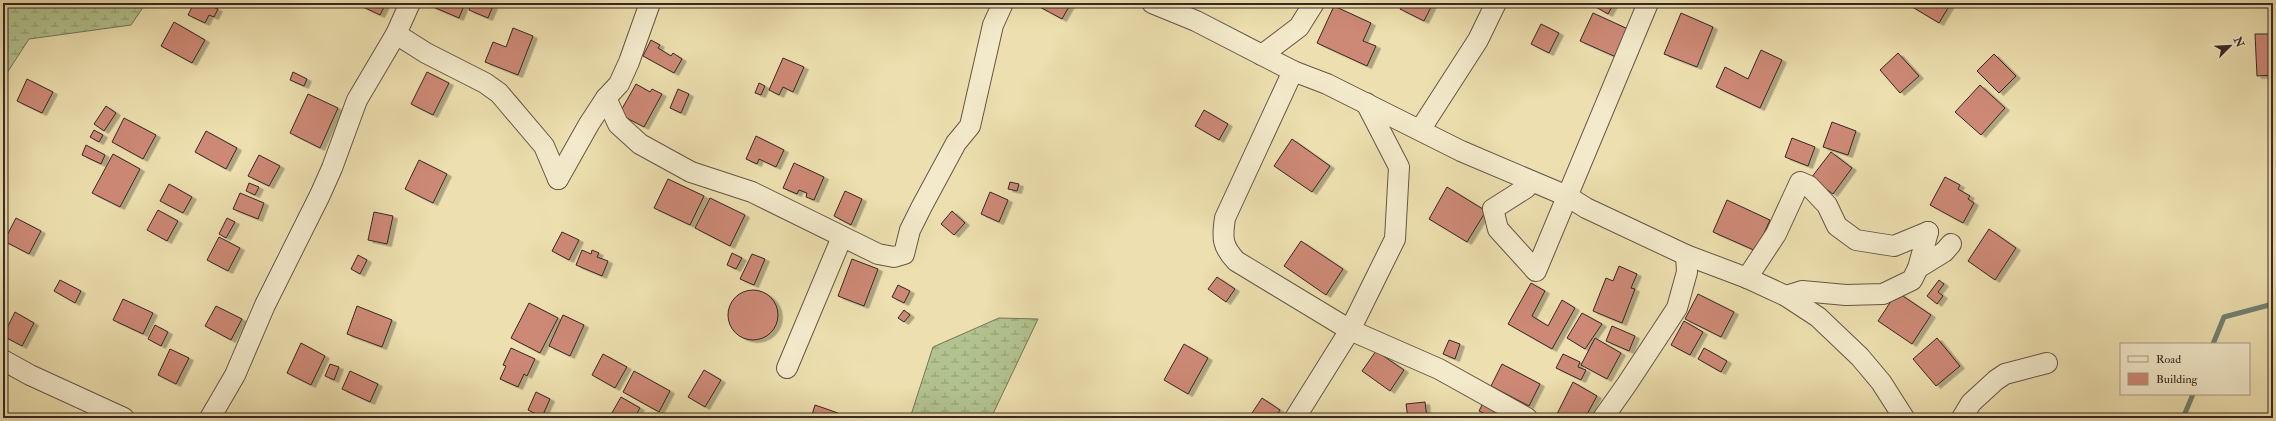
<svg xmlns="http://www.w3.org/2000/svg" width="2276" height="421" viewBox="0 0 2276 421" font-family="'IM FELL Double Pica',serif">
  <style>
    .wetland { fill: url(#wetland-marsh); stroke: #74765a }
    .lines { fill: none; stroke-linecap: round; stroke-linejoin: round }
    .stream { stroke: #728173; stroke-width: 5 }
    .building { fill: #cd8976; stroke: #372823; filter: url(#shadow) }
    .minor-casing { stroke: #645646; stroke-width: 22 }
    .minor { stroke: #f3eacb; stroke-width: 20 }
  </style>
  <defs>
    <pattern id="wetland-marsh" width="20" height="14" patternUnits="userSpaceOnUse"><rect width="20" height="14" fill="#b2c390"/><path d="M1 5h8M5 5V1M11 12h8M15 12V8" fill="none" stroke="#929e75"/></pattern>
    <filter id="shadow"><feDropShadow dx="4.5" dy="2.5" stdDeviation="0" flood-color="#0004"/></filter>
  </defs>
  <rect width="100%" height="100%" fill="#eddfaf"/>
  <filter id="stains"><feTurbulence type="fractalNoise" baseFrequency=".005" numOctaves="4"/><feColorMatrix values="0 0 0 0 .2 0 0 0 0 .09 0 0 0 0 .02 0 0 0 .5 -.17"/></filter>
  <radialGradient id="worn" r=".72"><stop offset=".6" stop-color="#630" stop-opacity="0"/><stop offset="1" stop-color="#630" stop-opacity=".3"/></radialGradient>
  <g class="wetland">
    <polygon points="3,3 146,3 131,25 29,39 3,79"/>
    <polygon points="999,318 1038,319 991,418 910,418 933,347"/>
  </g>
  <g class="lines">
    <g class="stream">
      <polyline points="2213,344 2224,317 2273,304"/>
      <polyline points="2183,418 2193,394"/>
    </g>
  </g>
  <g class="building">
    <polygon points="194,3 215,3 213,7 218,9 214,17 209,15 205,23 188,15"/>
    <polygon points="360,3 386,3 380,15 359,5"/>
    <polygon points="432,3 465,3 459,18 431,6"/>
    <polygon points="472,3 486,3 493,6 488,18 469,10"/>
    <polygon points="1040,3 1071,3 1062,19 1038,6"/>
    <polygon points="1403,3 1433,3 1424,21 1400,9"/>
    <polygon points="1589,3 1614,3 1608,14"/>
    <polygon points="1910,3 1951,3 1939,23 1909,5"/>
    <polygon points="1334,6 1371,23 1363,41 1376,46 1367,66 1317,43"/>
    <polygon points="1593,13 1628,29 1616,57 1580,41"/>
    <polygon points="1681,13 1713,27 1697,67 1664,54"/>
    <polygon points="174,22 205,40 192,63 161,46"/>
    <polygon points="1541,24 1559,33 1549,53 1531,44"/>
    <polygon points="513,28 533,36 518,75 485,62 493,42 506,47"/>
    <polygon points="2255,34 2273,34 2273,75 2257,76"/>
    <polygon points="651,40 660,45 658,48 671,56 673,53 682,59 674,73 643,56"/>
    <polygon points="1761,50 1782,60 1760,108 1716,87 1725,67 1748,79"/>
    <polygon points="1898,53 1919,76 1900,93 1880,70"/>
    <polygon points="1994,54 2016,76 1999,93 1977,71"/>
    <polygon points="783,58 804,67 793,92 783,87 779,95 769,90"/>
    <polygon points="293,72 307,79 304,86 290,80"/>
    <polygon points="427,72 449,83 433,115 411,104"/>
    <polygon points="27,79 53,92 42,113 17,101"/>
    <polygon points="759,83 765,86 761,95 755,93"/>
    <polygon points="636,84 650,92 652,89 662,94 644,127 619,114"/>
    <polygon points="1980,85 2005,108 1981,135 1955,112"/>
    <polygon points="678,89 689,94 681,113 670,108"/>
    <polygon points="308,94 338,108 320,148 290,133"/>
    <polygon points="106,106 116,113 104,131 94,124"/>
    <polygon points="1204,110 1228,124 1219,140 1195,126"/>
    <polygon points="124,118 156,135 143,159 112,142"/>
    <polygon points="1832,122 1856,131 1848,155 1823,147"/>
    <polygon points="94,130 103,135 99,142 90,137"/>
    <polygon points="206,131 237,148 226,169 195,152"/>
    <polygon points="756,136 784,150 776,167 759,159 757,164 746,159"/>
    <polygon points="1792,138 1815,147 1808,166 1785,157"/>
    <polygon points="1292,139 1330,166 1312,192 1274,166"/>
    <polygon points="86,145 105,155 101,164 82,155"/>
    <polygon points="1831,152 1852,168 1833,194 1811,178"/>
    <polygon points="113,154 140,169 120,207 92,193"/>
    <polygon points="259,155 280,166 269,186 248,176"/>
    <polygon points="419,160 447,174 433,203 405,189"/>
    <polygon points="794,163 824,177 814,200 806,197 807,193 799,190 797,194 783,188"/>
    <polygon points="1945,177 1960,185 1958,189 1970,196 1968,199 1974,203 1963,223 1930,205"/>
    <polygon points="668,179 704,196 690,225 654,208"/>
    <polygon points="1010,182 1019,184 1017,191 1008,189"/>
    <polygon points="249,183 259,187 255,195 246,191"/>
    <polygon points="169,184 192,197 183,213 160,201"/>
    <polygon points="1447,187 1486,211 1467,242 1429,219"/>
    <polygon points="845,191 862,199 851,225 834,216"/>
    <polygon points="990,192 1008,200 999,222 981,214"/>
    <polygon points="240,193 264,203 258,219 233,209"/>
    <polygon points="710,198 745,215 730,246 695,228"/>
    <polygon points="1727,200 1770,220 1756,251 1713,232"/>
    <polygon points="158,210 178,221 167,241 147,230"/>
    <polygon points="952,211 965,223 954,235 941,224"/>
    <polygon points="374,212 393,216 387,244 368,240"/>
    <polygon points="16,218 41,231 29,254 4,241"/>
    <polygon points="227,218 235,222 226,238 219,234"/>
    <polygon points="1989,229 2016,248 1995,280 1968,261"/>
    <polygon points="562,232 579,240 569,260 552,251"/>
    <polygon points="219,237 240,248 228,271 207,260"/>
    <polygon points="1301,241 1343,269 1326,295 1284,266"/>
    <polygon points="582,250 591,254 592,250 599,253 597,257 608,261 602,276 576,265"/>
    <polygon points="732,253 742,258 736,269 727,265"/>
    <polygon points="752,254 765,259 754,285 740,279"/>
    <polygon points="358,255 367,260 360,274 351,269"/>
    <polygon points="852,259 878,269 864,306 838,296"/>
    <polygon points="1619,266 1637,274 1631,288 1635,289 1622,323 1593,311 1606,278 1613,281"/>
    <polygon points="1217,277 1235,289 1226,302 1208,289"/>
    <polygon points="60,280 81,291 75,303 54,291"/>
    <polygon points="1939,280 1944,284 1938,292 1943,296 1937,304 1927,296"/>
    <polygon points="1531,283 1545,291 1532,316 1548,326 1562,300 1575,308 1552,349 1508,324"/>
    <polygon points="898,285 910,291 904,303 892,297"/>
    <circle cx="753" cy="315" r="25"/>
    <polygon points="1897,292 1931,315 1912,344 1878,321"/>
    <polygon points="1698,294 1734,312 1721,337 1685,319"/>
    <polygon points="123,299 153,313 143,334 113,320"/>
    <polygon points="529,303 558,318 540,353 511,338"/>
    <polygon points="216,306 242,319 231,340 205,326"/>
    <polygon points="357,306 392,320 382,347 347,334"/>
    <polygon points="904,310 910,315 904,322 898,318"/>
    <polygon points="15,312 34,323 22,346 3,336"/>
    <polygon points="1582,313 1602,324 1585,349 1567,338"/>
    <polygon points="563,315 584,325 570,356 549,346"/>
    <polygon points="1684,321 1703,332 1690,355 1671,345"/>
    <polygon points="155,325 168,332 161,346 148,339"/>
    <polygon points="1612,326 1635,336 1629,351 1606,341"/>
    <polygon points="1595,338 1621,353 1607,379 1581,365"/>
    <polygon points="1937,338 1960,366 1936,386 1913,359"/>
    <polygon points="1449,340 1460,344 1455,359 1443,354"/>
    <polygon points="301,343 325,356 311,385 287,373"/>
    <polygon points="1184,344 1208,358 1188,394 1164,380"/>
    <polygon points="511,348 535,359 527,376 524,374 518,387 500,379 506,366 503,365"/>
    <polygon points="1704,348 1727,361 1721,372 1698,359"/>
    <polygon points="170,349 189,358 176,384 158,375"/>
    <polygon points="1376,351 1404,370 1390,391 1362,371"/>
    <polygon points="603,354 627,367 615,388 592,375"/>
    <polygon points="1563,354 1580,362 1578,367 1586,370 1581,380 1556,368"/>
    <polygon points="330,364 339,367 334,380 325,376"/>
    <polygon points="1502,364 1540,384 1529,406 1491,386"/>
    <polygon points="704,370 721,380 705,407 688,397"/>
    <polygon points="350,371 378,384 370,402 342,389"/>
    <polygon points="634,371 670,391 659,412 623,392"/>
    <polygon points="1573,382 1597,396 1585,418 1555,418"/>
    <polygon points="536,392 550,399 542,417 528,410"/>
    <polygon points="621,397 640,408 634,418 609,418"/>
    <polygon points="1262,398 1280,410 1275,418 1254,418 1250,416"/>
    <polygon points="1484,401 1511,418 1493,418 1479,411"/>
    <polygon points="1425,402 1427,418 1408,418 1406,404"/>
    <polygon points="815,405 838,413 836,418 811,418"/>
  </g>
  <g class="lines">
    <defs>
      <g id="minor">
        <polyline points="1152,3 1196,21 1293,71 1327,84 1461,151 1567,196 1586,208 1686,255 1747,278 1786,296 1818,317 1860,357 1881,382 1904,418"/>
        <polyline points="396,34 426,53 485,83 499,93 544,146 558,179"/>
        <polyline points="1262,55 1299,27 1314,3"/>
        <path d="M1293,71L1225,218C1222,238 1222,246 1236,261L1350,330L1439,369L1527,418"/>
        <polyline points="606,98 618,124 640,144 691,172 752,192 878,254 894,257 904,254 910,230 922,206 956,143 970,126 993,25 1003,3"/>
        <polyline points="1420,130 1478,40 1496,3"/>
        <polyline points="558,179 589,124 606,98 619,84 629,62 650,3"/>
        <polyline points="1526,179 1526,188 1493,209 1498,229 1536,271 1648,3"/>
        <polyline points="1918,268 1944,252 1951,244"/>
        <polyline points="1747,278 1776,234 1800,182 1809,186 1827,205 1837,226 1856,240 1894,246 1928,232"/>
        <polyline points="1786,296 1802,291 1846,295 1883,294 1912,280 1918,268 1928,232"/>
        <polyline points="3,360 30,375 124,418"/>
        <polyline points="787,368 842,237"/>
        <polyline points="210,418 235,375 265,305 320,195 332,168 357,100 396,34 410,3"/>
        <polyline points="1295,418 1350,330 1395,239 1399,167 1366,103"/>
        <polyline points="1603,418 1627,384 1677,308 1687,272 1686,255"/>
        <polyline points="1962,418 1971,403 1996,380 2005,374 2047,363"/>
      </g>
    </defs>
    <use href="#minor" class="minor-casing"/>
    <use href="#minor" class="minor"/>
  </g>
  <rect width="2276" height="421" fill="none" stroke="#eddfaf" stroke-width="16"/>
  <rect x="4" y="4" width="2268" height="413" fill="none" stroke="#372823" stroke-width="2"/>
  <rect x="8" y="8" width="2260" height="405" fill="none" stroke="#372823"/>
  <rect x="2120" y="343" width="130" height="52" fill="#f3eacb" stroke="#a89c88"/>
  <rect x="2128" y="356" width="20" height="6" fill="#f3eacb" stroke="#a89c88"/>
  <text x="2156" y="363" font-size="12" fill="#372823">Road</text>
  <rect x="2128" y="373" width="20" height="12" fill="#cd8976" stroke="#a89c88"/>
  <text x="2156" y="383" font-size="12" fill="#372823">Building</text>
  <g transform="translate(2230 46) rotate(66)" stroke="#f3eacb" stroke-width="3" paint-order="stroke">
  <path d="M0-3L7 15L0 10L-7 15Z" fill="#372823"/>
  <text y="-6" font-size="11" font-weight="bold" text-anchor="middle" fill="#372823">N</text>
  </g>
  <rect width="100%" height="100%" filter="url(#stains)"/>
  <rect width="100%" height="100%" fill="url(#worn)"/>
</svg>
